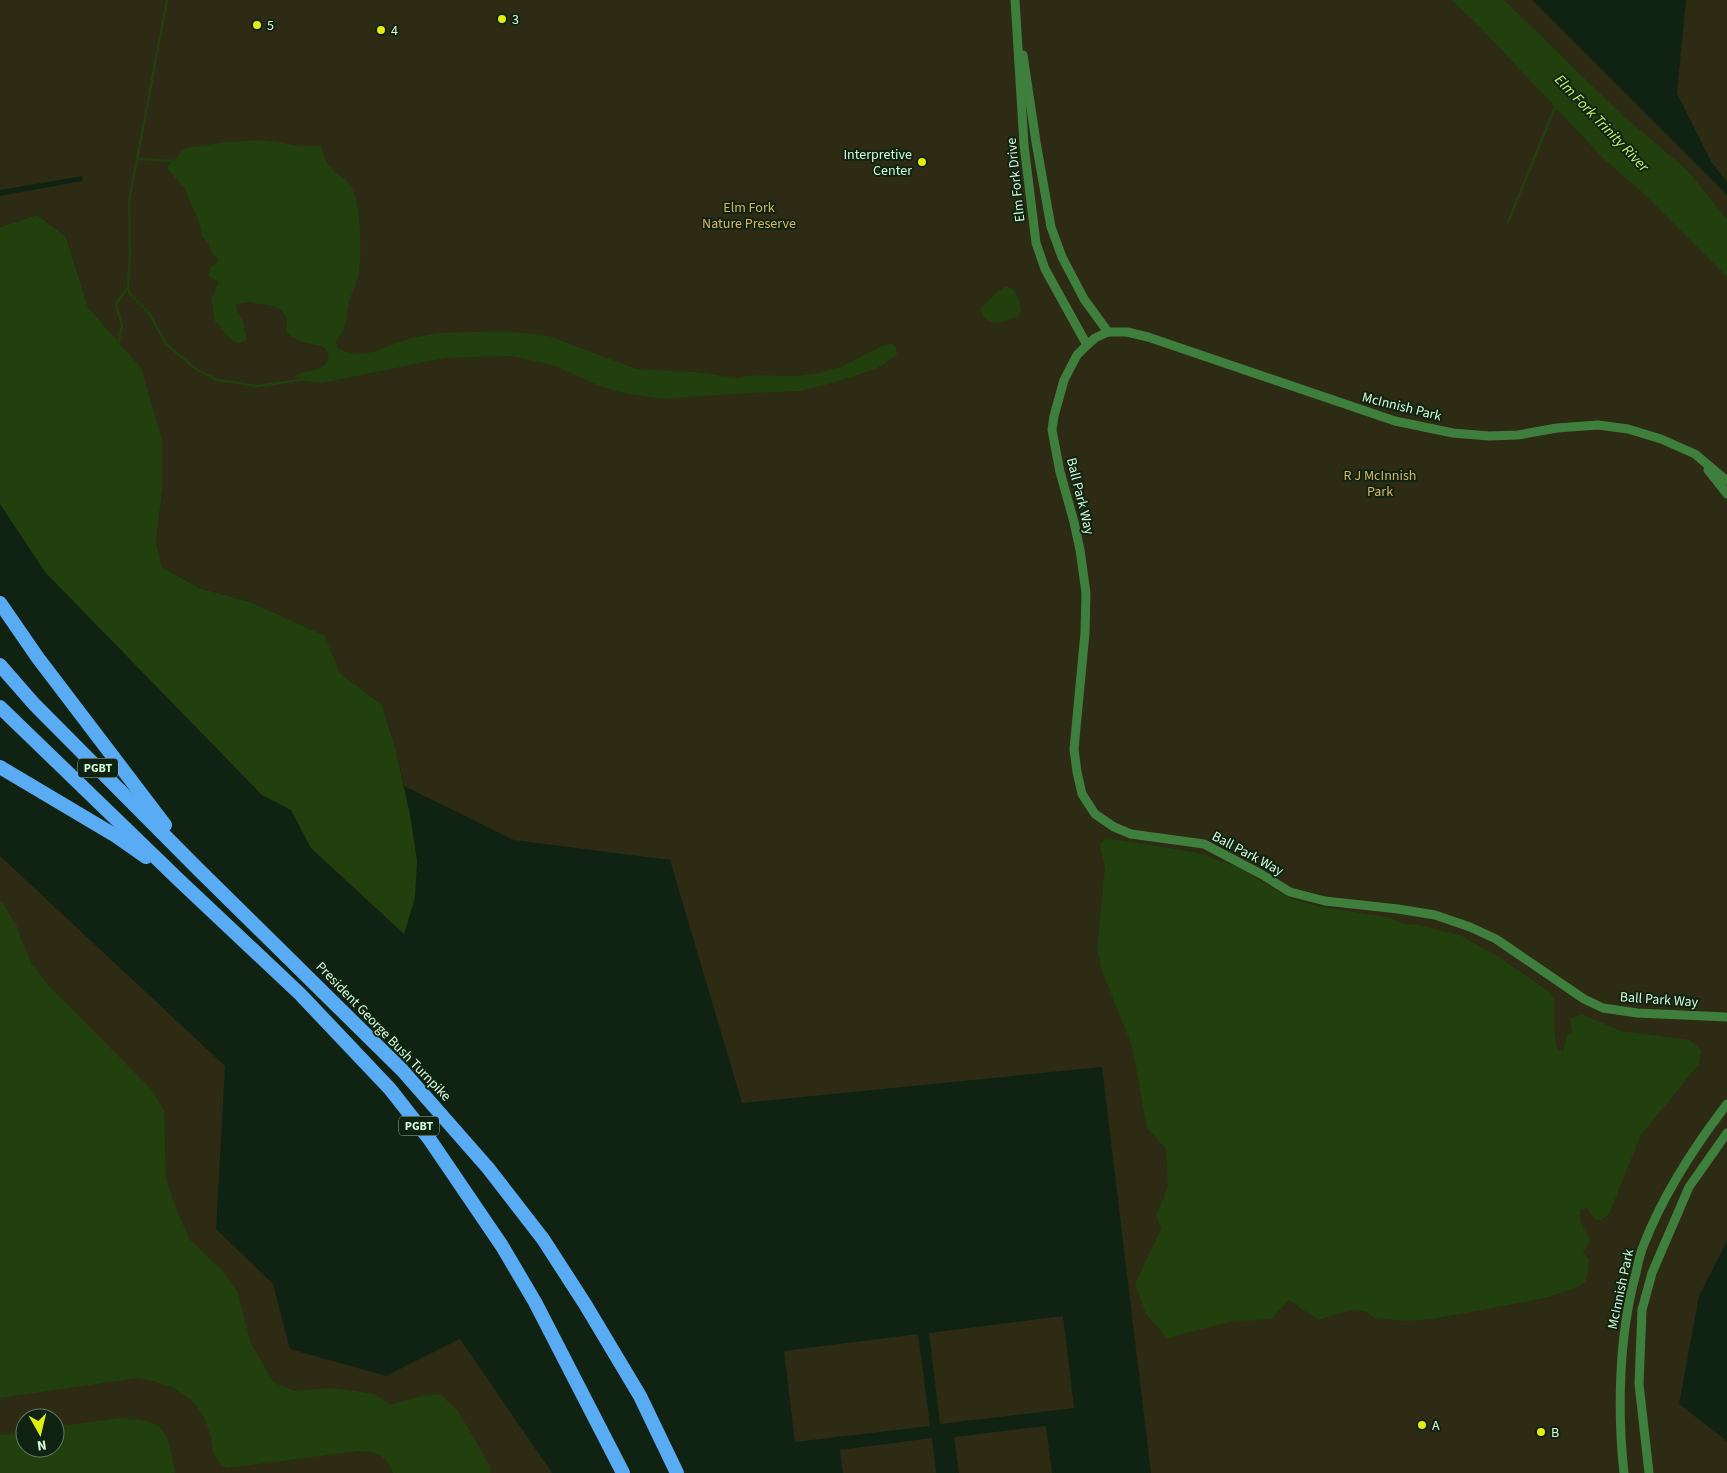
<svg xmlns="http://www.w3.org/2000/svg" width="1727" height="1473" viewBox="0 0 1727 1473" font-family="'Source Sans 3',sans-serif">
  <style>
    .green { fill: #2d2b13; fill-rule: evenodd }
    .water { fill: #223f0e }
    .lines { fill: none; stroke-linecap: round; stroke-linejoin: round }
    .stream { stroke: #223f0e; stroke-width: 2.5 }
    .minor { stroke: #3f7f3e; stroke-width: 9 }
    .highway { stroke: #59abf3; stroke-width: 14 }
    .poi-dot { fill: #e2ed11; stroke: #102312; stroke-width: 2 }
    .labels { text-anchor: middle; stroke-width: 4; stroke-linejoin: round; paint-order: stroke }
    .shield { fill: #102312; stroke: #9abb9d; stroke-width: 1 }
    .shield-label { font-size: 12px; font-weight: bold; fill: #d5fcd8 }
    .poi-label { font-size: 14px; fill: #d5fcd8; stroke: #102312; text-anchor: start }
    .street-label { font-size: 14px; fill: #d5fcd8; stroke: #102312 }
    .park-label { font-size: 14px; fill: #d7b566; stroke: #102312 }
    .water-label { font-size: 15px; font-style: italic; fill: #bcf56b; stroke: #102312 }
  </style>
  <rect width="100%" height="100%" fill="#102312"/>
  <g class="green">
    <polygon points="0,0 1532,0 1727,195 1727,1241 1699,1296 1679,1404 1727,1441 1727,1473 1151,1473 1102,1067 742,1103 670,860 514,840 404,786 396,751 382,705 340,673 324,636 250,602 199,588 162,567 156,541 162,492 162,440 108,330 88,307 66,237 37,215 0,227 0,196 82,181 83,176 0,190"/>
    <polygon points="1686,0 1727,0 1727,182 1712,163 1677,93"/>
    <path d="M0,856L225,1066L216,1229L273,1284L290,1349L386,1376L460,1339L552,1473H0ZM25,1418H55V1448H25Z"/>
    <polygon points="1063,1316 1074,1408 940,1424 929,1333"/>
    <polygon points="918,1334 930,1426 795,1442 784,1351"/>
    <polygon points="1046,1426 1052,1473 959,1473 954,1437"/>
    <polygon points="932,1438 936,1473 843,1473 840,1450"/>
  </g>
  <g class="water">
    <polygon points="1451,0 1504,0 1621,114 1687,170 1727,219 1727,277 1643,193 1603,158 1476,23"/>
    <path d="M263,140L300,146H321C323,152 325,159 328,164C334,174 347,177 352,188C361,206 363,261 357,280C355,288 351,294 349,302C346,316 347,331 336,341L337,348L349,353L358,354L373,352L411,338L441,333L504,331L549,336L636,369L694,372L737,378L753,375L795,376L822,372L841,367L882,346L892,343L896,346L897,355L876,369L825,385L799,391L731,394L666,399L629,394L602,387L553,365L511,356L445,358L322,383L300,380L294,377C305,369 315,374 327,363C334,342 313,346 300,341C295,339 290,336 286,332L287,320L284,313L277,307L249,302L236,304V309L243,321L247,340C233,349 225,333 218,323L215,322L211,296L215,294V290L219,282L208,276L211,266L217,264L218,258L212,254L209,244L202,236L199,222L184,187L167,169L168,166L185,148L228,142Z"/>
    <polygon points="37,215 66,237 88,307 141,368 162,440 162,492 156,541 162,567 199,588 250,602 325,636 340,673 382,705 396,751 410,815 417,861 415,898 404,934 311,848 291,810 262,795 45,572 0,504 0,227"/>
    <path d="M1005,287H1009C1019,293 1019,301 1021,310L1019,316L999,323L991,322L982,316L981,308C988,301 997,291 1005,287Z"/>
    <path d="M1105,838L1194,852L1238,867L1290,898L1320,907L1388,917L1404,924L1418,925L1460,935L1499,957L1548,991L1554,1000V1029L1557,1048L1563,1052L1567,1035L1572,1033L1570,1019L1581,1014L1621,1031L1690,1040L1701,1050L1699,1064L1641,1135L1609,1214L1601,1220H1596L1587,1208L1580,1210V1220L1590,1240L1583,1253L1589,1260C1588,1266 1588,1274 1586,1280C1582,1288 1559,1292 1550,1297L1433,1319L1405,1321L1375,1318L1365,1311L1350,1310L1318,1320L1289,1300L1271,1319L1230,1322L1167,1338L1146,1314L1135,1284L1161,1229L1156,1215L1168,1187L1166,1149L1147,1128L1132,1046L1102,971L1097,949L1105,869L1100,845Z"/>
    <path d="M0,900L16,924L21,939L32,964L48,985L151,1089L164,1110L166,1179L177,1211L190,1240L221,1269L238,1293L251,1344L274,1383L295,1391L333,1388L374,1394L390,1405L420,1396L440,1394L458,1411L490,1466V1473H393C386,1455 378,1452 359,1451L226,1468C208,1455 215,1446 208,1428C197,1394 170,1383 137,1378L0,1398Z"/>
    <path d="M119,1418C167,1421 167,1427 175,1473H0V1435L25,1432V1448H55V1427Z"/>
  </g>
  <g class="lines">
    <g class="stream">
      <polyline points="138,159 174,161"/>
      <polyline points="1508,222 1556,105"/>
      <polyline points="128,287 130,294 149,313 166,344 196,369 217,380 258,386 300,380"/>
      <polyline points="118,345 122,326 116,304 128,287 130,251 129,202 167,0"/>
    </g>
    <g class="minor">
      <polyline points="1015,0 1024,145 1036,243 1045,269 1087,345"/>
      <polyline points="1023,55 1036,142 1051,227 1062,257 1084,299 1108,332"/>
      <polyline points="1708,470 1727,494"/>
      <polyline points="1727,481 1695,454 1661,439 1628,429 1598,425 1557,428 1518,435 1489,436 1453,433 1395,421 1148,337 1127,332 1108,332 1095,338 1087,345 1077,355 1064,380 1054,416 1052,430 1060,472 1074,522 1080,550 1086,593 1085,633 1074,749 1077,772 1082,794 1095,814 1114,827 1131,834 1204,844 1261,874 1290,892 1325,901 1398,909 1435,915 1470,927 1496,939 1584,999 1603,1008 1637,1013 1727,1017"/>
      <path d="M1624,1473C1617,1410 1619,1334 1636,1273C1638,1263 1640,1253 1644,1244C1664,1193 1694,1147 1727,1104"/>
      <polyline points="1649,1473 1639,1384 1642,1310 1652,1273 1689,1187 1727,1133"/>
    </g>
    <g class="highway">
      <polyline points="0,603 38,658 165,825"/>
      <polyline points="0,665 34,704 199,870 402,1070 488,1168 543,1239 585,1304 640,1396 677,1473"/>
      <polyline points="0,707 180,881 300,994 390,1089 430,1140 502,1246 535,1302 623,1473"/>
      <polyline points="0,767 116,836 146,857"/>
    </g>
  </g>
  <g class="poi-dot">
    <circle cx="502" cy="19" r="5"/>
    <circle cx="257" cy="25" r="5"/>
    <circle cx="381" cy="30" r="5"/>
    <circle cx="922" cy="162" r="5"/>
    <circle cx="1422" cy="1425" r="5"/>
    <circle cx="1541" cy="1432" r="5"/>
  </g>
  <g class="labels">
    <g class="shield">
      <rect x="78" y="758.5" width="40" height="19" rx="4"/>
      <rect x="399" y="1116.5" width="40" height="19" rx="4"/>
    </g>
    <g class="shield-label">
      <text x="98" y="772">PGBT</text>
      <text x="419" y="1130">PGBT</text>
    </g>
    <g class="poi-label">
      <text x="512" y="24">3</text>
      <text x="267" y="30">5</text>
      <text x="391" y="35">4</text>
      <text x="912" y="159" text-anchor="end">Interpretive<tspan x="912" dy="16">Center</tspan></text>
      <text x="1432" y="1430">A</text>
      <text x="1551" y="1437">B</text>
    </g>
    <g class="street-label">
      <text transform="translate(1015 180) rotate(-96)" y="5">Elm Fork Drive</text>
      <text transform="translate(1402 406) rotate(14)" y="5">McInnish Park</text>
      <text transform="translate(1081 496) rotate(76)" y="5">Ball Park Way</text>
      <text transform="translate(1248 853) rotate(28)" y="5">Ball Park Way</text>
      <text transform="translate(1659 999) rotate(4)" y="5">Ball Park Way</text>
      <text transform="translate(384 1031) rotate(46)" y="5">President George Bush Turnpike</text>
      <text transform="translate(1620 1289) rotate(-78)" y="5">McInnish Park</text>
    </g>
    <g class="park-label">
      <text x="749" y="212">Elm Fork<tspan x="749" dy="16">Nature Preserve</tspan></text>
      <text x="1380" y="480">R J McInnish<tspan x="1380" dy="16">Park</tspan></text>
    </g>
    <g class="water-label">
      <text transform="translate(1602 123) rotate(46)" y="5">Elm Fork Trinity River</text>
    </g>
  </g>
  <g transform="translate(40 1433) rotate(172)"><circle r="24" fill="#102312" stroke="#5f7a61"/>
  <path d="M0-4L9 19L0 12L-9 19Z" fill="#e2ed11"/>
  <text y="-8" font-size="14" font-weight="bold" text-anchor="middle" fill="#d5fcd8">N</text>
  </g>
</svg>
